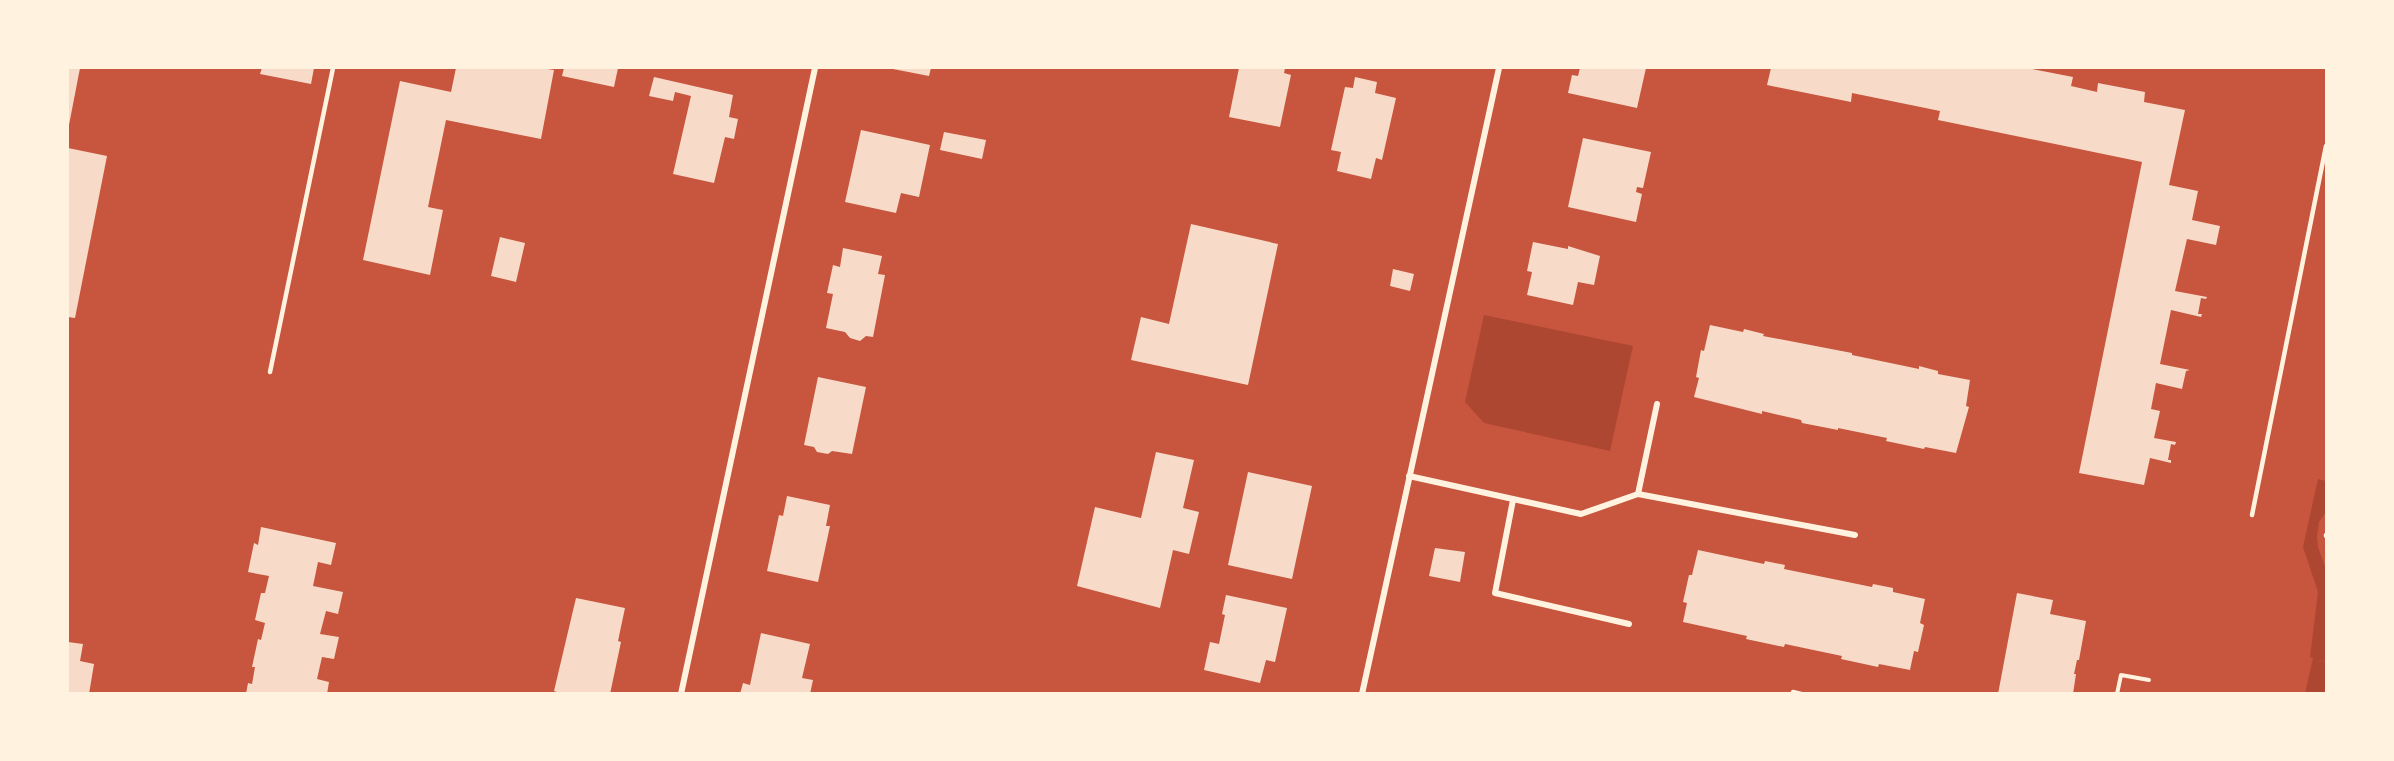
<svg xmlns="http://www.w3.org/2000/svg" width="2394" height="761" viewBox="0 0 2394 761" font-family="'Fira Sans Condensed',sans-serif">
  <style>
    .green { fill: #ae4732 }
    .building { fill: #f7dbc8 }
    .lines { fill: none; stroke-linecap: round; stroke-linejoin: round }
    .path { stroke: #fff3e0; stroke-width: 4 }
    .service { stroke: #fff3e0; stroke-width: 4.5 }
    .minor { stroke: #fff3e0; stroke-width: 6 }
  </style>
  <rect width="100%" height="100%" fill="#c8553d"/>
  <g class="green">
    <polygon points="1484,315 1633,346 1610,451 1484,423 1465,402"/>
    <polygon points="2318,479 2326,481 2326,512 2319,522 2317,536 2318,547 2326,569 2326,661 2318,660 2326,662 2326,693 2305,693 2313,658 2310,657 2318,592 2303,547"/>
  </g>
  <g class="building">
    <polygon points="68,68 80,68 69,125 68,125"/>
    <polygon points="262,68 314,68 311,84 260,74"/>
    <polygon points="456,68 541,68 554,70 541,139 446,120 428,207 443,210 430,275 363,260 400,81 451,92"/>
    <polygon points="564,68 618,68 614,87 562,76"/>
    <polygon points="1239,68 1285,68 1284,73 1291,75 1280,127 1229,117"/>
    <polygon points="1580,68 1646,68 1637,108 1568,93 1572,75 1578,76"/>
    <polygon points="1771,68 2027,68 2073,77 2071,86 2097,92 2098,83 2145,92 2144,102 2185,110 2169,185 2198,191 2192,220 2220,226 2216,245 2187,239 2175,291 2207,297 2206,299 2201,298 2198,314 2202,314 2201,317 2171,310 2160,364 2190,370 2186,371 2182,389 2156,383 2151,409 2160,411 2154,438 2176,442 2175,445 2171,444 2168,460 2171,460 2171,463 2150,458 2144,485 2079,473 2142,162 1938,120 1940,111 1852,93 1851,102 1767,85"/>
    <polygon points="893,69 893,68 931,68 929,76"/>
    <polygon points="654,77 733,95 729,117 738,119 734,139 725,137 714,183 673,174 691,96 675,92 673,101 649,96"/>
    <polygon points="1355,77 1377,82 1375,93 1396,98 1382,160 1376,158 1371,179 1337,171 1341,152 1331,150 1345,87 1353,88"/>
    <polygon points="861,130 930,145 919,197 901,193 896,213 845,202"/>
    <polygon points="944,132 986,140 982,159 940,150"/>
    <polygon points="1583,138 1651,152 1643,188 1637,187 1636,192 1642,194 1636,222 1568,207"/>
    <polygon points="68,148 107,156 75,318 68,317"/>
    <polygon points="1191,224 1278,244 1248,385 1131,360 1141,317 1169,324"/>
    <polygon points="500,237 525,243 516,282 491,276"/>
    <polygon points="1533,242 1568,249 1568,246 1600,256 1594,285 1578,282 1573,305 1527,295 1532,272 1527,271"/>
    <polygon points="843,248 882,256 878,274 885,275 873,337 866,336 860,341 850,338 845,332 826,328 833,294 827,293 833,265 840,267"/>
    <polygon points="1393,269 1414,274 1410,291 1390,286"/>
    <polygon points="1710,325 1743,332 1744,329 1764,334 1763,336 1852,353 1852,355 1919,369 1919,366 1938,371 1938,374 1970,380 1966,406 1969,407 1956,453 1925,447 1924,449 1886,441 1887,438 1838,428 1838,430 1802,423 1801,420 1762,411 1762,414 1694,397 1699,378 1696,377 1701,350 1704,351"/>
    <polygon points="818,377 866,387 852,454 832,451 828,454 817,452 814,447 804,445"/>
    <polygon points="1156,452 1194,460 1183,508 1199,512 1189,554 1173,550 1160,608 1077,586 1095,507 1141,518"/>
    <polygon points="1248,472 1312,486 1292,579 1228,565"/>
    <polygon points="787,496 830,505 826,526 830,526 818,582 767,571 779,515 783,516"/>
    <polygon points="261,527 336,543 331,565 318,562 313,586 343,592 338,614 326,611 320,634 339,637 334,659 322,657 317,679 329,682 327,694 246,694 248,683 252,684 255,667 252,667 258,639 261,640 265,623 255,620 261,593 265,593 269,576 248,572 254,543 258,545"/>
    <polygon points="1435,548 1465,552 1460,582 1429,576"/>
    <polygon points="1698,550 1764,564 1765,561 1785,565 1784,569 1872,587 1873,584 1893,588 1893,592 1925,599 1920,623 1924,625 1918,652 1914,651 1910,670 1879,664 1878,667 1841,659 1842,656 1785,644 1784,647 1746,639 1747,636 1683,622 1687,603 1683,602 1689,575 1692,575"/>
    <polygon points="2017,593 2053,600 2050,614 2086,621 2079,660 2077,660 2074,674 2076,674 2073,694 1998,694"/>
    <polygon points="1226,595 1287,608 1275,662 1266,660 1260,683 1204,670 1210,642 1219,644 1225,615 1222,614"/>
    <polygon points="576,598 625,608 618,641 621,642 610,694 563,694 554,691"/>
    <polygon points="761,633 810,644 802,678 813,680 810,694 740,694 743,683 750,685"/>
    <polygon points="68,642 83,644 80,661 94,664 89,694 68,694"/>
  </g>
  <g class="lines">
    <polyline class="path" points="2117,694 2121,675 2149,680"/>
    <g class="service">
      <polyline points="270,372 333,68"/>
      <polyline points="2252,515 2326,146"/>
      <polyline points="2326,535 2326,536"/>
      <polyline points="1793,692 1801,694"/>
    </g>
    <g class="minor">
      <polyline points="1409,476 1581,514 1638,494 1855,535"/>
      <polyline points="1638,494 1657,404"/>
      <polyline points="1513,500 1495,593 1629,624"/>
      <polyline points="681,694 815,68"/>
      <polyline points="1362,694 1499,68"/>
    </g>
  </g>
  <rect width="2394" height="761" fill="none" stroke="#fff3e0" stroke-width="138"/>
</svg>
